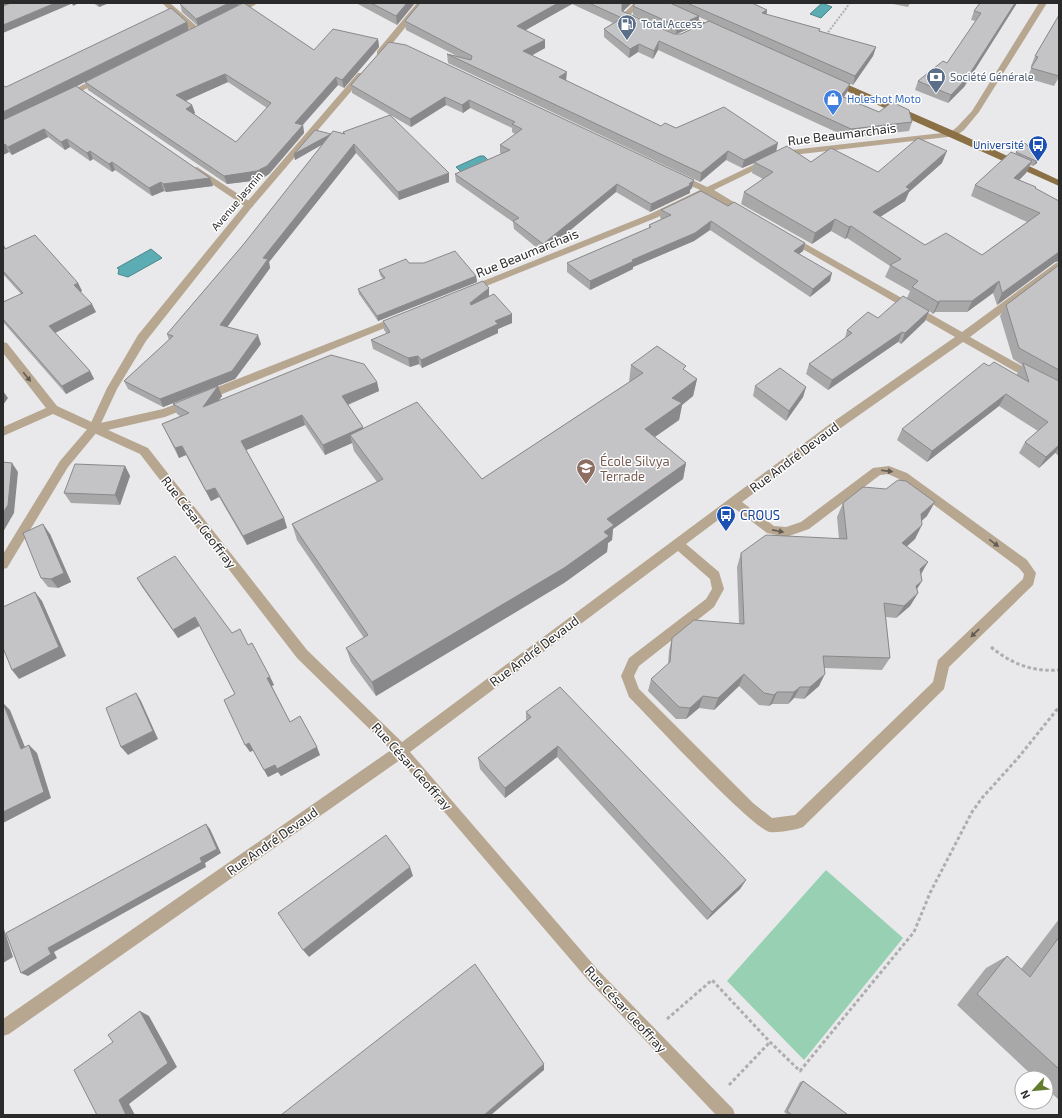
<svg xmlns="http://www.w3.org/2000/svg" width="1062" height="1118" viewBox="0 0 1062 1118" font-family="'Exo 2',sans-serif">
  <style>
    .green { fill: #97d0b2 }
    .water { fill: #5cadb3; stroke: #4d868a }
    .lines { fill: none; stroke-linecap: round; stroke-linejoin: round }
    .path-far1 { stroke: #aeaeaf; stroke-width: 2; stroke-dasharray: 2 1.5; stroke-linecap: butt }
    .path { stroke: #aeaeaf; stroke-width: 3; stroke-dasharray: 3.5 2.5; stroke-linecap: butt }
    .service { fill: #b7a791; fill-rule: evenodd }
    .minor { fill: #b7a791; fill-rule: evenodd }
    .tertiary { fill: #b7a791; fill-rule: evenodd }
    .primary { fill: #8b6f45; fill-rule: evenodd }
    .wall { fill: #a9a8a9; fill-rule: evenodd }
    .shaded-wall { fill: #89888a }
    .building { fill: #c4c3c5; stroke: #89888a; fill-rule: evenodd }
    .oneway { fill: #625c54 }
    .labels { text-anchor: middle; stroke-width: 3; stroke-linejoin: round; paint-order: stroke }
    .far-service-label { font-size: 11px; fill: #4e5e75; stroke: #fff; text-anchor: start }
    .far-shop-label { font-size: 11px; fill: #366cbe; stroke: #fff; text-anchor: start }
    .far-transit-label { font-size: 11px; fill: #164399; stroke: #fff; text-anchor: end }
    .far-street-label { font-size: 11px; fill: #2a2a2b; stroke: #fff }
    .street-label { font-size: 13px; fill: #2a2a2b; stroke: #fff }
    .education-label { font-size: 13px; fill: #785e54; stroke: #fff; text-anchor: start }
    .transit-label { font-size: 13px; fill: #164399; stroke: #fff; text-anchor: start }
  </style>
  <rect width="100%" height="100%" fill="#e9e9eb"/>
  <polygon class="green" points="826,870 903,938 804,1060 727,981"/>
  <g class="water">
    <polygon points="822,3 832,7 821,18 810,14"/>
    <polygon points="480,156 484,156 490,162 462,173 456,167"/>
    <polygon points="151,249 162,258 128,277 118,274 119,269 117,268"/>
  </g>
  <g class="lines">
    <polyline class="path-far1" points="826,35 850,3"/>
    <g class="path">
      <path d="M991,647C1012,664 1032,672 1059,670"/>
      <polyline points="667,1019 712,980 770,1042 800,1071 914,932 930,893 972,812 982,798 1018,758 1059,707"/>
      <polyline points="729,1085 770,1042"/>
    </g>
    <polygon class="service" points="634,3 642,3 630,15 640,19 640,23 637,23 621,16"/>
    <g class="minor">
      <polygon points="162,3 170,3 200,29 200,33 194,33"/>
      <polygon points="248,3 258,3 237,15 234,15 230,13"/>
      <polygon points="1039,3 1047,3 979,112 964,130 956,136 784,156 714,190 747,210 749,212 747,214 741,214 707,194 656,218 474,291 471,292 466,289 468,287 650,214 700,190 676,179 675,177 676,175 682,175 707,187 782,151 951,132 958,126 972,111"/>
      <polygon points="98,77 104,77 105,79 68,98 65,98 61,96"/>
      <polygon points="197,167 252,203 254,205 252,207 246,207 194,172 193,170 194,168"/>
      <path d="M790,235L962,332L1056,263L1059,262V270L970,337L1059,387V396L963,342L838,430L742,502L774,526L786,527L801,522L873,468L889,466L907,473L1027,560L1036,573L1033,585L949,667L944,689L803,827C796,830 777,833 770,832C753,830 649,717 629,697L621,676L629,658L706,599L712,589L710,579L678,551L410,752L598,970L733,1109L735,1115H716L588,980L400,760L9,1034L3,1036V1019L391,750L297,658L140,454L94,433L89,432L88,430L53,414L3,436V427L46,408L3,353V342L7,343L57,406L96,424L163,409L189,399L193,400L194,403L193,406L165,417L108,430L148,448L307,650L402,742L830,424L955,337L787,240L785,238ZM888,474L899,479L1019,568L1024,574L1023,579L938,660L933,682L795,815L772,818L753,803L639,689L634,676L639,666L714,607L724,589L719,572L686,544L734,508L767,533L786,537L809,529L880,475Z"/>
      <polygon points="398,316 403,319 402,321 210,399 202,399 201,396 202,393"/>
    </g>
    <g class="tertiary">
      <polygon points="417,3 425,3 383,55 377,55 377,51"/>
      <polygon points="358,73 361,73 365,75 252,207 146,341 117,389 97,432 68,467 7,568 3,569 3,554 60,461 89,427 107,388 138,335 246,203"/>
    </g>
    <g class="primary">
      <polygon points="653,3 663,3 721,30 717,32 714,32"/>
      <polygon points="831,80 837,80 956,132 1059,180 1059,186 831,84"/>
    </g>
  </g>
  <g class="wall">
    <polygon points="93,3 109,3 99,7"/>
    <path d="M180,3H238L239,5L314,50L378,39L379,47L344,88L338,85L303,125L304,133L269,174L260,180L227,184L88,90L85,82L76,87L210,178L213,186L166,192L164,191L152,196L115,170L112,172L93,159L90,161L70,147L65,150L48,137L12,155L9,152L3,155L6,87L187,22L189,30L198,26L182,12ZM228,82L267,108L236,142L194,114L195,113L192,105L185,101Z"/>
    <polygon points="356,3 415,3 397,25"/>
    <path d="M420,3H632L623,11L674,34H675L633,15V6L636,3H752L767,10L766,15L820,29V32L876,47L873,56L853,85L846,82L850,84L847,92L844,97L879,112L912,122L909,131L849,138L658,50L653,59L638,52L629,58L604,37V29L613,23L572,4L525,30L545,40V48L531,56L566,81L661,126L676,128L777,151L811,162L878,172L942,163L909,192L905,201L880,217L925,245L982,255L1027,222L971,196L975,185L1015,154L1016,152L1025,143L1037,163L1033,166L1030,165L1026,173L1019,180L1059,201V261L1055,262L997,305L993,293L967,312H935L933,314L929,311L925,321L901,344L898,342L828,390L806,374L809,364L845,338L847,330L878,318L907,298L910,291L885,277L890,266L847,238L845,239L831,231L812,244L741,204L744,192L763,179L752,173L754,163L742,168L726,160L700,182L448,63L447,54L457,56L406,30L405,21ZM699,17L708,21L681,34H677L698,25Z"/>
    <polygon points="888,3 910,3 908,7"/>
    <polygon points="980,3 1017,3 964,87 948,103 915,90 918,81 947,63 976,21 971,20 974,11"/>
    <polygon points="1059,15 1059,77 1054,86 1027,78 1032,67 1031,66 1035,56"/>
    <polygon points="389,42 694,180 692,188 690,190 690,193 650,212 616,192 543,253 514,229 513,222 456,182 455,174 501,154 500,153 500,145 515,134 512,132 512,128 470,108 463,113 446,105 411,127 352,93 351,85"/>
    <polygon points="343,132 449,182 399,200 356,153 269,262 270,268 227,327 261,344 235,379 163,407 128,389 124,381 169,340 167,334 243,245 323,144 295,160 294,154 331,134 343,133"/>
    <polygon points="728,206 805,243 803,251 799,254 830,281 810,297 710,230 694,241 633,267 633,269 590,290 567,272 567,263 649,228 649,225 662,219 660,218 661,210"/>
    <polygon points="3,244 6,249 78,283 82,291 80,292 96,312 55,333 90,371 94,379 66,394 3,322 3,302 21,294 3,274"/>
    <polygon points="409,263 476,276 477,282 378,321 359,294 358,289 383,279 380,275 379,270"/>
    <polygon points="1059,265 1059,456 1055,453 1039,468 1019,453 1025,442 1038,431 999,406 927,462 897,440 902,429 989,366 1017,375 1017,374 1022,365 1013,359 1000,316 1006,305"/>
    <polygon points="489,297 512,314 512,323 498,329 498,333 422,368 419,364 410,367 373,349 371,340 387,334 384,330 383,321"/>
    <polygon points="631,365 685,371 697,379 693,396 682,405 679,420 655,437 686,463 683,479 613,529 612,540 608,543 607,552 564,583 376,696 351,662 346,648 364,638 297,540 292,524 377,482 354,451 352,443 325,455 305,425 246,450 284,518 287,528 247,545 219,497 211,501 186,455 179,458 162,424 180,416 177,414 173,404 218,386 222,396 219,400 377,382 379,391 348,405 363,429 482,479 629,382"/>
    <polygon points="755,386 806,387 803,397 786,421 753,396"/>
    <polygon points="125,466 130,476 120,505 71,503 64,493"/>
    <polygon points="843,503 927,516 922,520 915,539 907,546 921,574 922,581 916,589 918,593 910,606 896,618 886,617 890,658 882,670 824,668 819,686 804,699 794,698 788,704 772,704 769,706 759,705 739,686 714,710 699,708 686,719 676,719 648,691 651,679 668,664 669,651 672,638 739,623 737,567 741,553 839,539 837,517"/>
    <polygon points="50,534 71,582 58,588 48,587 41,578"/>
    <polygon points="137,578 232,633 248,645 270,677 274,685 272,686 290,722 320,755 281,776 278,772 268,777 253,750 250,752 235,694 200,626 178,638 142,587"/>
    <polygon points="526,712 746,880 740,889 707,920 557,757 505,798 480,769 478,758 526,720"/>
    <polygon points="1059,919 1059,1100 1046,1088 1046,1078 1035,1078 957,1005 986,968 1007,956 1021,969"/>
    <polygon points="803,1081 848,1115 788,1115 784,1112 800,1082"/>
  </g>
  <g class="shaded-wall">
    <polygon points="3,3 13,3 3,7"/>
    <polygon points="55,3 71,3 71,4 3,33 3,25"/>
    <polygon points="72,3 79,3 73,6"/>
    <polygon points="98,3 109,3 99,7"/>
    <polygon points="229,3 238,3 239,6 198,26 196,19"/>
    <polygon points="407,3 415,3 397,25 396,16"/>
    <polygon points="558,3 572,3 572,4 517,35 517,26"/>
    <polygon points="623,3 632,3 621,13 622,4"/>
    <polygon points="1015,3 1017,3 964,87 948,103 951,95 993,38"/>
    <polygon points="767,10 766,18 762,13"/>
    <polygon points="699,16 698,25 676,34 677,26"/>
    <polygon points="187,22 189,31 3,122 3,112"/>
    <polygon points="378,39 379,47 344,88 342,80"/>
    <polygon points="545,40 545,48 523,60 523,51"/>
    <polygon points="659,41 658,50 653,59 654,51"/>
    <polygon points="639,44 638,52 629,58 630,49"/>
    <polygon points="876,47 873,56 853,85 855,76"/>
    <polygon points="567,72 566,81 559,77"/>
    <polygon points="225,74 228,82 179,104 176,95"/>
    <polygon points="336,77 338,85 297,131 295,123"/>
    <polygon points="850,84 847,92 839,104 841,96"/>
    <polygon points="445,97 446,105 411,127 410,119"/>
    <polygon points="469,100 470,108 463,113 462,105"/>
    <polygon points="192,105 195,113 188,117 186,109"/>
    <polygon points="303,125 304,133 269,174 260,180 227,184 224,176"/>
    <polygon points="44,129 48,137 12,155 8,147"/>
    <polygon points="331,134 332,139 295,160 294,154"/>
    <polygon points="67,139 70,147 65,150 61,142"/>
    <polygon points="778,143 776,152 754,162 754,163 742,168 744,160"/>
    <polygon points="5,144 9,152 3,155 3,145"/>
    <polygon points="354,144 356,153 269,262 270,268 223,333 220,325 263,258"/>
    <polygon points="90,151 93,159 90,161 87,153"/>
    <polygon points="728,151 726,160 700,182 701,173"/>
    <polygon points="947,151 942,163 909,192 905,201 869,224 873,212 906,187"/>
    <polygon points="1039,157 1037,163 1033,166 1036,161"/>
    <polygon points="1032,161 1026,173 1009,190 1014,178"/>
    <polygon points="112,162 115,170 112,172 109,164"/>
    <polygon points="449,173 449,182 399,200 398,192"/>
    <polygon points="210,178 213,186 166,192 163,184"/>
    <polygon points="694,180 692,188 690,190 690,193 650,212 651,204 689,184"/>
    <polygon points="161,182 164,191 152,196 149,188"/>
    <polygon points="617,184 616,192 543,253 543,244"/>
    <polygon points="835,219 831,231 812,244 815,233"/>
    <polygon points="711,221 710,230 694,241 633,267 633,269 590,290 590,281 632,260"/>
    <polygon points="851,226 847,238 845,239 849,227"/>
    <polygon points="805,243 803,251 792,259 794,251"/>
    <polygon points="1059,252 1059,261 1055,262 997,305 1002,293"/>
    <polygon points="832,273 830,281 810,297 813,289"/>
    <polygon points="476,276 477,282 378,321 377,316"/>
    <polygon points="999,281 993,293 967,312 972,301"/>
    <polygon points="78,283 82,291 78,293 74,285"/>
    <polygon points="489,288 489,297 471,312 470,303"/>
    <polygon points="940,301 935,312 933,314 938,302"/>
    <polygon points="92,304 96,312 53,334 49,326"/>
    <polygon points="929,311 925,321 901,344 905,333"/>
    <polygon points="512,314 512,323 498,329 498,333 422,368 421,360 495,321"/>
    <polygon points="902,332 898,342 828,390 832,380"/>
    <polygon points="258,335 261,344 235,379 163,407 160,399"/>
    <polygon points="418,356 419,364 410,367 408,358"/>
    <polygon points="90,371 94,379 66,394 62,386"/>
    <polygon points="697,379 693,396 682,405 679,420 643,445 645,429 672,398"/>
    <polygon points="377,382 379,391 344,406 342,396"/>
    <polygon points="218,386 222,396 207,417 203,407"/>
    <polygon points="806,387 803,397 786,421 789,411"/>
    <polygon points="3,391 8,398 3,405"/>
    <polygon points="1006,394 999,406 927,462 932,451"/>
    <polygon points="302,415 305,425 244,451 241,441"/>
    <polygon points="363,427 365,437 350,435 352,443 325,455 323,445"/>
    <polygon points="1059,445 1059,447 1055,453 1039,468 1046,457"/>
    <polygon points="182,446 186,455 179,458 175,448"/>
    <polygon points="12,463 18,472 14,513 3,532 3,513"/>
    <polygon points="686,463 683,479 613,529 612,540 608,543 607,552 564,583 376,696 372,682 604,532 607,519"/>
    <polygon points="125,466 130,476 120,505 115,495"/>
    <polygon points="215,488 219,497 211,501 206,491"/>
    <polygon points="935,502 927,516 914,528 921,514"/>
    <polygon points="284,518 287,528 247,545 243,536"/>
    <polygon points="43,524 50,534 71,582 58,588 51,579"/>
    <polygon points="922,525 915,539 895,557 902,543"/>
    <polygon points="928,562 920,576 920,569"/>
    <polygon points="922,581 914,594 916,586"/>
    <polygon points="35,592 42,601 66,656 19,679 12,670"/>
    <polygon points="918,593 910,606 896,618 904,606"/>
    <polygon points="195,617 200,625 178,638 173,630"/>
    <polygon points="744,674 739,686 714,710 718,698"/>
    <polygon points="825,674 819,686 804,699 810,687"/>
    <polygon points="270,677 274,685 271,686 267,678"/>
    <polygon points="800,687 794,698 788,704 794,692"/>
    <polygon points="777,692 772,704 769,706 774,695"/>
    <polygon points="136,693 141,701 158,739 128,755 121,747"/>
    <polygon points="703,696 699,708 686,719 690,708"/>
    <polygon points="3,703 10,710 29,757 21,749"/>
    <polygon points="249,743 254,750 250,752 245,745"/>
    <polygon points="29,745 37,753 51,798 3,823 3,812"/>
    <polygon points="558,746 557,757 505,798 505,788"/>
    <polygon points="317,747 320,755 281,776 278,772 268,777 264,770 275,765"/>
    <polygon points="206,824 210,829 221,853 205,863 206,867 54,952 57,958 28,976 21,973 48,948 200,858"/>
    <polygon points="410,867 413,876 309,957 303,950"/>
    <polygon points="746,880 740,889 707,920 712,912"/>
    <polygon points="3,926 13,957 3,963"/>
    <polygon points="140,1011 149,1016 177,1067 129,1104 135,1115 126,1115 119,1100"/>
    <polygon points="544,1064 544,1070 491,1115 484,1115"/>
  </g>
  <g class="building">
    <polygon points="11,3 55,3 3,25 3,6"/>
    <polygon points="181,3 229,3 196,19 180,4 181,4"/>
    <path d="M243,3H244L314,50L333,29L378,39L342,80L336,77L295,123L303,125L267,166L257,171L224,176L85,82ZM225,74L271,103L236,142L186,109L192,105L176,95Z"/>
    <polygon points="371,3 407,3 396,16"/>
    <polygon points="420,3 558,3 517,26 545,40 523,51 567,72 559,77 661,126 665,123 676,128 724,107 778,143 744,160 728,151 701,173 447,54 471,60 472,56 405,21"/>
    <polygon points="589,3 623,3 622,4 622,11 674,34 681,34 709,21 850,84 841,96 879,112 892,102 909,110 912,122 851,129 659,41 654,51 639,44 630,49 604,29 622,18"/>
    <polygon points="636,3 670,3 699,16 677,26 633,6"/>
    <polygon points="687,3 752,3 767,10 762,13 820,29 819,31 876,47 855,76"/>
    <polygon points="980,3 1015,3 967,78 951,95 918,81 943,61 947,63 981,13 974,11"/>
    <polygon points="171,8 187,22 3,112 3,87 4,86 6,87"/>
    <polygon points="1059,15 1059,76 1031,68 1038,57 1035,56"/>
    <polygon points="389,42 406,45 694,180 689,184 691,185 651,204 617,184 543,244 513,221 519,218 455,174 510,150 500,145 522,129 512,124 515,122 469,100 462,105 445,97 410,119 351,85"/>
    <polygon points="76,86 210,178 163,184 161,182 149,188 112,162 109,164 90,151 87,153 67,139 61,142 44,129 8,147 5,144 3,145 3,120"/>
    <polygon points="390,115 449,173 398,192 354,144 263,258 268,259 220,325 258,335 232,371 160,399 124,381 173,336 167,334 243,245 333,131 345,134 343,132"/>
    <polygon points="315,130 331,134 294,154"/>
    <polygon points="918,138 947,151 906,187 910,189 873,212 925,245 946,233 982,255 1040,213 975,185 1011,152 1032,161 1014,178 1036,187 1035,188 1059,201 1059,252 1002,293 999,281 972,301 940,301 938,302 912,287 918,281 890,265 901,259 851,226 849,227 835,219 815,233 744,192 773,172 754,162 787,146 811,162 831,148 878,172"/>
    <polygon points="1025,143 1039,157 1036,161 1016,152"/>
    <polygon points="701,191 728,206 734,202 805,243 794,251 832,273 813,289 711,221 695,233 632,260 634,261 590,281 567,263 651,227 649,225 671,215 661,210"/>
    <polygon points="35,235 78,283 74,285 92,304 49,326 90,371 62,386 3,319 3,302 23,293 3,271 3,244 5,249"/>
    <polygon points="455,251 476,276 377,316 358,289 385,278 379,270 406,259 409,263 424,263"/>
    <polygon points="1059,265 1059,370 1019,348 1006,305"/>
    <polygon points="483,281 489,288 470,303 471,305 494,294 512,314 495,321 498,324 421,360 418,356 408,358 371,340 390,332 383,321"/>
    <polygon points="903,296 929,311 905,333 902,332 832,380 809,364 852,333 847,330 868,312 878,318"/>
    <polygon points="657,346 686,366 683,369 697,379 672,398 682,403 645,429 686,463 607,519 614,525 604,532 609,536 564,568 372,682 346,648 368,635 292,524 383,479 350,435 417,402 482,479 643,373 631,365"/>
    <polygon points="331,355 364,364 377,382 342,396 363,427 323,445 302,415 241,441 284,518 243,536 215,488 206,491 182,446 175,448 162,424 189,413 173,404 218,386 203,407"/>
    <polygon points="994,362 1029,382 1023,363 1059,381 1059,445 1046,457 1025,442 1048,422 1006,394 932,451 902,429 984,363 989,366"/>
    <polygon points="780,368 806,387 789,411 755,386"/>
    <polygon points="3,462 12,463 8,505 3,513"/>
    <polygon points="75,464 125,466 115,495 64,493"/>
    <polygon points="898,480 906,481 935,502 921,514 922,525 902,543 928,562 920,569 922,581 916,586 918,593 904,606 884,603 890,658 823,656 825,674 810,687 800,687 794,692 777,692 774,695 764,693 744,674 718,698 703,696 690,708 679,707 651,679 670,662 672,638 694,620 744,624 741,553 766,535 847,539 843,503 863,487 886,489"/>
    <polygon points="43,524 64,573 51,579 41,578 23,533"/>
    <polygon points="175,556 232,633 240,629 248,645 252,643 270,677 267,678 290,722 300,716 317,747 277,769 275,765 264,770 249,743 245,745 224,700 235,694 195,617 173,630 137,578"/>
    <polygon points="35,592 59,647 12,670 3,648 3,607"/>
    <polygon points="560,687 746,880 712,912 558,746 505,788 478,758 531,717 526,712"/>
    <polygon points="136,693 153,731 121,747 106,708"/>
    <polygon points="3,703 21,749 29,745 44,792 3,812"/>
    <polygon points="206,824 217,849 200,858 202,862 48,948 51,954 21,973 6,933"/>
    <polygon points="386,835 410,867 303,950 278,913"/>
    <polygon points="1059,937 1059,1069 977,994 1007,956 1030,977"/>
    <polygon points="3,947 5,953 3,954"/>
    <polygon points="475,964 544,1064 484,1115 281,1115"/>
    <polygon points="140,1011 168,1063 119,1100 126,1115 97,1115 74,1070 113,1042 108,1035"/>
    <polygon points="803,1081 848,1115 792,1115 787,1111"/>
  </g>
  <defs><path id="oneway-solid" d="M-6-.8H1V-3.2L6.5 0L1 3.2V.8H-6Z"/></defs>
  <g class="oneway">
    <use href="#oneway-solid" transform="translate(27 377) rotate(51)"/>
    <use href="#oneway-solid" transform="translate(887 471) rotate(7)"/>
    <use href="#oneway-solid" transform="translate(778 531) rotate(11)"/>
    <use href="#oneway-solid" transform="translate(994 543) rotate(37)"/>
    <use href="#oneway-solid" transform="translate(975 633) rotate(136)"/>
  </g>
  <defs>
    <symbol id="fuel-pin" viewBox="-11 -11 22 30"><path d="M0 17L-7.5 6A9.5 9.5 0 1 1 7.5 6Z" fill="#5c6f8a" stroke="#fff"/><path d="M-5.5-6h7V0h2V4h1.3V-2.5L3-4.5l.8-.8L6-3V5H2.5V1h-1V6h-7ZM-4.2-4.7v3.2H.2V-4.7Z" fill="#fff"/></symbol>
    <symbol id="bank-pin" viewBox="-11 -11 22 30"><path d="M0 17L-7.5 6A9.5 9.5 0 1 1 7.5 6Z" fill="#5c6f8a" stroke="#fff"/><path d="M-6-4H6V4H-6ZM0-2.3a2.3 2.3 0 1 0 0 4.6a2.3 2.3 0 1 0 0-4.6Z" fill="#fff"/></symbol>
    <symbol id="shop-pin" viewBox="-11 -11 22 30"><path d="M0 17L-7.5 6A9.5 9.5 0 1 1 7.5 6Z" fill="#3f7fe0" stroke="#fff"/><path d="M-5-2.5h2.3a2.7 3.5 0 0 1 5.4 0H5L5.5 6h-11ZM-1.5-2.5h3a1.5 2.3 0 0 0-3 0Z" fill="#fff"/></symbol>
    <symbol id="bus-pin" viewBox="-11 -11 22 30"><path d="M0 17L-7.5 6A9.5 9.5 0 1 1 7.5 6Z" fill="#1a4fb4" stroke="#fff"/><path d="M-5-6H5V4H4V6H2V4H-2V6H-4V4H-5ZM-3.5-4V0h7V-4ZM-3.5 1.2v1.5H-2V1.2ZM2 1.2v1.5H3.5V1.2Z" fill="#fff"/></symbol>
    <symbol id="school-pin" viewBox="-11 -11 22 30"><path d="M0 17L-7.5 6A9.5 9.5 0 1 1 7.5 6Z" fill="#8d6e63" stroke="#fff"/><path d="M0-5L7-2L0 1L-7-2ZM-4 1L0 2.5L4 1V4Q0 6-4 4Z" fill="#fff"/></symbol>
  </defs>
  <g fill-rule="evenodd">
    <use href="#fuel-pin" x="616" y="13" width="22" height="30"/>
    <use href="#bank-pin" x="925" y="66" width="22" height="30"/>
    <use href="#shop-pin" x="822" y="88" width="22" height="30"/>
    <use href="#bus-pin" x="1027" y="134" width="22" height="30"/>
    <use href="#school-pin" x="575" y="457" width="22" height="30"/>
    <use href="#bus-pin" x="715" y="504" width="22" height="30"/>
  </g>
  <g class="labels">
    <g class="far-service-label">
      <text x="641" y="28">Total Access</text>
      <text x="950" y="81">Société Générale</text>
    </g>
    <g class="far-shop-label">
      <text x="847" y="103">Holeshot Moto</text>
    </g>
    <g class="far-transit-label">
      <text x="1024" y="149">Université</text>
    </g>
    <g class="far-street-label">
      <text transform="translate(237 201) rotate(-50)" y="4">Avenue Jasmin</text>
    </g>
    <g class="street-label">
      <text transform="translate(842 134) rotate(-7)" y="5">Rue Beaumarchais</text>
      <text transform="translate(527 253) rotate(-22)" y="5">Rue Beaumarchais</text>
      <text transform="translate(794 457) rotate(-37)" y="5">Rue André Devaud</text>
      <text transform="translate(199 522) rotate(52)" y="5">Rue César Geoffray</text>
      <text transform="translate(534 651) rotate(-37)" y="5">Rue André Devaud</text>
      <text transform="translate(412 766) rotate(48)" y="5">Rue César Geoffray</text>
      <text transform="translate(272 841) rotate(-35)" y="5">Rue André Devaud</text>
      <text transform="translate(626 1009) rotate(47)" y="5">Rue César Geoffray</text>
    </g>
    <g class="education-label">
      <text x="600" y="466">École Silvya<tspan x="600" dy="15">Terrade</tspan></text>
    </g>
    <g class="transit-label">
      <text x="740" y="520">CROUS</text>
    </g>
  </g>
  <rect width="1062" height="1118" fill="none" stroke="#2a2a2b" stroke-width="8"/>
  <g transform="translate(1034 1090) rotate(243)"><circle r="19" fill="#ffffff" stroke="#aaaaaa"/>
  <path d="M0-3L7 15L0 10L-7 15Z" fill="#637c2f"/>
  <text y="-6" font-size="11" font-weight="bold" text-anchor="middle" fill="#2a2a2b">N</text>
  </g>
</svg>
